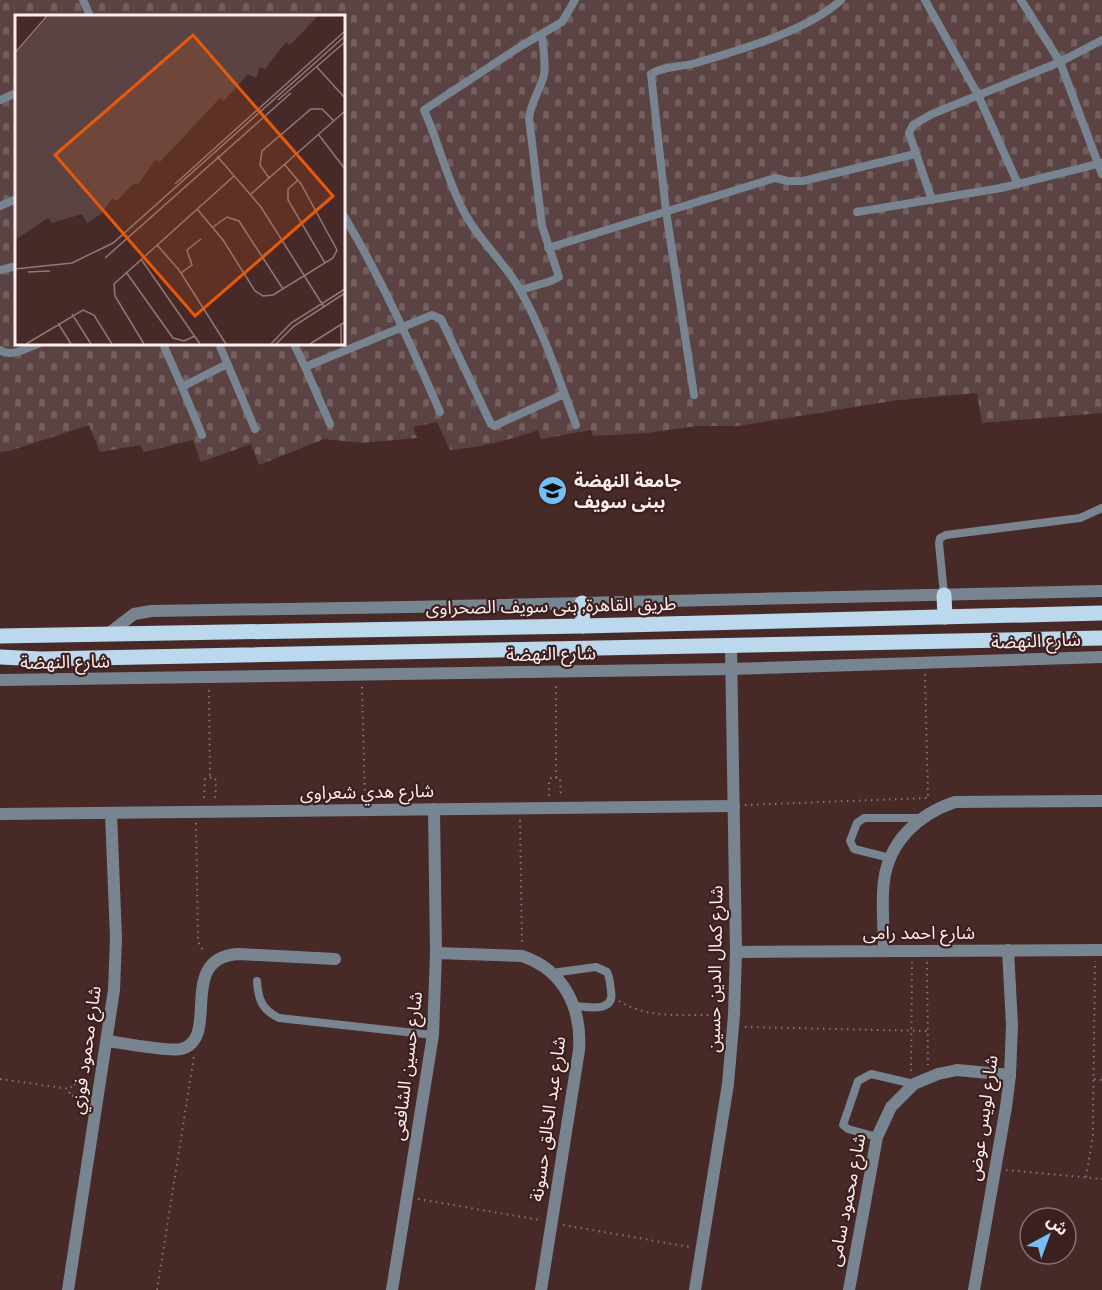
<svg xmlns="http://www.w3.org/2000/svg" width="1102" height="1290" viewBox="0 0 1102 1290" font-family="Lato,'Noto Sans Arabic',sans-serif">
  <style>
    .cemetery { fill: url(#cemetery-stones); fill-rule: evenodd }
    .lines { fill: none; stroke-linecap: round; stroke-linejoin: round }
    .path { stroke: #8c7472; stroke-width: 2; stroke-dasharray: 1.5 4.5; stroke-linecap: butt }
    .service { stroke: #788590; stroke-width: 8 }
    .minor { stroke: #788590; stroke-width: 12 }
    .primary { stroke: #bcd8ed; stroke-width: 15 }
    .labels { text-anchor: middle; stroke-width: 4.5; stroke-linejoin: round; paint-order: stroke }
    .poi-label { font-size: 18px; font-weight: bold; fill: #feeeed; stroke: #3c201f; text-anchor: start }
    .street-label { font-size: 18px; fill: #feeeed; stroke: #3c201f }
    .inset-road { fill: none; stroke: #907877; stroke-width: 1.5 }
    .view { fill: #e8590c; fill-opacity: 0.15; stroke: #e8590c; stroke-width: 3 }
    .inset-edge { fill: none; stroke: #feeeed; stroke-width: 3 }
  </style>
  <defs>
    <pattern id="cemetery-stones" width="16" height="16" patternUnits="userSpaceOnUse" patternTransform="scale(1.5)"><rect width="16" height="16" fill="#5a4342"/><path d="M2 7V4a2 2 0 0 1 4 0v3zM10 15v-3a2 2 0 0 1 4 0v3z" fill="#735e5e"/></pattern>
  </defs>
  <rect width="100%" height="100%" fill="#472a28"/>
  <path class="cemetery" d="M0,0H1102V413L982,423L977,393L898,400L738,426H697L647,433L593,436L591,430L541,439L538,430C508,441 481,447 450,450L437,422L413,427L417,438L362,443L324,439L259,465L251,444L201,462L193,440L144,452L140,445L100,452L89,425L9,451L0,452ZM16,16H344V344H16Z"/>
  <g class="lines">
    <g class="path">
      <polyline points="925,674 928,797"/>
      <polyline points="362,687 365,798"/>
      <polyline points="209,690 210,777"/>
      <polyline points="556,778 556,684"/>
      <polyline points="549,796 549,780 552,777 560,778 561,796"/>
      <polyline points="204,798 205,779 213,777 216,780 215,800"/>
      <polyline points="745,805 928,798"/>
      <polyline points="520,820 522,943"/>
      <polyline points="196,823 198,942 205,953"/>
      <polyline points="927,962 928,1065"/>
      <path d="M619,1001C649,1020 688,1014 722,1015"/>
      <polyline points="745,1027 928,1031"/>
      <polyline points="911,1071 912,962"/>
      <polyline points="0,1079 70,1089"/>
      <polyline points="1094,1079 1102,1080"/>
      <polyline points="85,1099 69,1095 72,1084 85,1086"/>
      <polyline points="1006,1170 1102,1179"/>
      <polyline points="1086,1177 1093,1136 1093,1119 1095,961"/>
      <polyline points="418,1199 540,1220"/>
      <polyline points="563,1225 690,1247"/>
      <polyline points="157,1290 194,1056"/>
    </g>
    <g class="service">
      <polyline points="83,0 90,16"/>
      <path d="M575,0L562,22L521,46L424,110C439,143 447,180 464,212C479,241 504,261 520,290C544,332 559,380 576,425"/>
      <polyline points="925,0 978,95 1018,184"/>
      <polyline points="1021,0 1060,62 1102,174"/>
      <polyline points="0,100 16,93"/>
      <polyline points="932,200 909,133 913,125 932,114 1060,62 1102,40"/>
      <polyline points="0,206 16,199"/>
      <polyline points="857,212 1001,188 1102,163"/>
      <path d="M344,216C381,278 411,345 440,412"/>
      <polyline points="548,248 775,178 788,181 803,181 915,154"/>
      <polyline points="0,270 16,266"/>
      <path d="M521,290L551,281L559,277L542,226L529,118C531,102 540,90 544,75C546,62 543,48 542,35"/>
      <polyline points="163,344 182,387"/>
      <polyline points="219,344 255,429"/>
      <polyline points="294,344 305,367"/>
      <path d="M0,350C11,358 26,348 38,344"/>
      <path d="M694,395L666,211L651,74C663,66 681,67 696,63C740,50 807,31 841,0"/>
      <polyline points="330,424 305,367 432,315 441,319 491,424 494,426 564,394"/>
      <polyline points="202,435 182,387 227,364"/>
      <polyline points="944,595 939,543 940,538 946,535 1080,518 1102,508"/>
      <polyline points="890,858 854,849 850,841 857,823 864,818 921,818"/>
      <path d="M552,973L596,967L607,972C610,978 610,984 611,991C615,1013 588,1007 574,1006"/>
      <path d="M257,981C258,999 262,1010 279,1018L433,1035"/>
      <polyline points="877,1137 848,1129 843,1125 858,1081 871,1074 914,1084"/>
    </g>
    <g class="minor">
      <polyline points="108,634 134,614 151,611 408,607 1102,591"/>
      <polyline points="0,680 731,669 1102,657"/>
      <polyline points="0,814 734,806"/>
      <path d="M884,951C884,928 881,903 884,881C889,841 919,814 955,802L1102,801"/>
      <polyline points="736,952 1102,950"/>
      <path d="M436,953L522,956C564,970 582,1008 579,1050L541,1290"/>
      <path d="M108,1041C122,1043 170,1052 181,1049C222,1039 175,957 239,954L335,959"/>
      <polyline points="68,1290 114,990 116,938 111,813"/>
      <polyline points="392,1290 433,1035 436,953 434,809"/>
      <polyline points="695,1290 728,1084 734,1015 736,952 731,646"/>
      <polyline points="849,1290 877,1137 891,1107 914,1084 938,1074 957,1070 1010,1075"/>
      <polyline points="974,1290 1006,1107 1010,1075 1012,1025 1008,950"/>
    </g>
    <g class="primary">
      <polyline points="944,595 945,617"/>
      <polyline points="582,603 583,626"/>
      <polyline points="0,636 583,626 1102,613"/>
      <polyline points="0,657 41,659 1102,638"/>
    </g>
  </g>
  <defs>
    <symbol id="university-disc" viewBox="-11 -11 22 22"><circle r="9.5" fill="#74c0f6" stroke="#3c201f"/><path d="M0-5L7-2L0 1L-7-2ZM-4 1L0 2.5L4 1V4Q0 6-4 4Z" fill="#111"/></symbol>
  </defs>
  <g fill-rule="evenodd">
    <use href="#university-disc" x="536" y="474" width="33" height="33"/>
  </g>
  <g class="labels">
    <g class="poi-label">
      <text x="574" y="487">جامعة النهضة<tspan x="574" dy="21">ببنى سويف</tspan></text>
    </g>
    <g class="street-label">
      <text transform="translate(551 606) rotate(-1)" y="6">طريق القاهرة, بنى سويف الصحراوى</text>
      <text transform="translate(1036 641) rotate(-2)" y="6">شارع النهضة</text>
      <text transform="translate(551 654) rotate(-1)" y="6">شارع النهضة</text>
      <text transform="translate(65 662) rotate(-1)" y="6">شارع النهضة</text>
      <text transform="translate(367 792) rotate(-1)" y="6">شارع هدي شعراوى</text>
      <text x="919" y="939">شارع احمد رامى</text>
      <text transform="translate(715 969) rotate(-89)" y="6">شارع كمال الدين حسين</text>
      <text transform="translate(86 1050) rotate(-82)" y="6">شارع محمود فوزي</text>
      <text transform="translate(407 1066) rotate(-83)" y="6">شارع حسين الشافعى</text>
      <text transform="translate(983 1118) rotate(-82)" y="6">شارع لويس عوض</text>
      <text transform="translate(548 1119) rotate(-82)" y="6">شارع عبد الخالق حسونة</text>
      <text transform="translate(847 1200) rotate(-79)" y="6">شارع محمود سامى</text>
    </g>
  </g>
  <g transform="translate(15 15)">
    <rect width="330" height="330" fill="#472a28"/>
    <path d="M34,1H303L275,30L271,27L250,54L245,52L241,63L233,59L209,86L205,83L145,147L140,145L123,170L119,168L102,186L97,184L86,199L72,208L67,199L37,208L33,203L0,225V40Z" fill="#5a4342"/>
    <path class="inset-road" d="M0,38L32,1M301,51L330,83M263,85L330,27M303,119L330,154M202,141L246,192L309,292M254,163L245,150L247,136L296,94H307L319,106M283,165L273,174V185L310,248M160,169L330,16M236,179L330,96M182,194L208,225L240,276L248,281L258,280L318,243L322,235L286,169L269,149M198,212L212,202L224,206L268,274M142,230L164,255L211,329M90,243L276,78M126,244L185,329M0,254L57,248L98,228L330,21M13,257L35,256M111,257L158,323L169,326L180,321M166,258L177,250L172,235L186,224M57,299L76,329M43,308L56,329M11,329L68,295L79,300L97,329M129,329L100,281L99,269L219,161M256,329L276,308L330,274M261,329L279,311L330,278M295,329L330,307M326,329V310"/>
    <path class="view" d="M178,20L318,181L180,301L40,140Z"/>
    <rect width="330" height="330" class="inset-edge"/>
  </g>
  <g transform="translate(1048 1236) rotate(41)"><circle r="28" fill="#3c201f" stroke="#8a7271" stroke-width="1.5"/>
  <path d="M0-4.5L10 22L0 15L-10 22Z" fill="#74c0f6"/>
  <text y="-9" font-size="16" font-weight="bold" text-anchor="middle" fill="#feeeed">ش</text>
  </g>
</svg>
